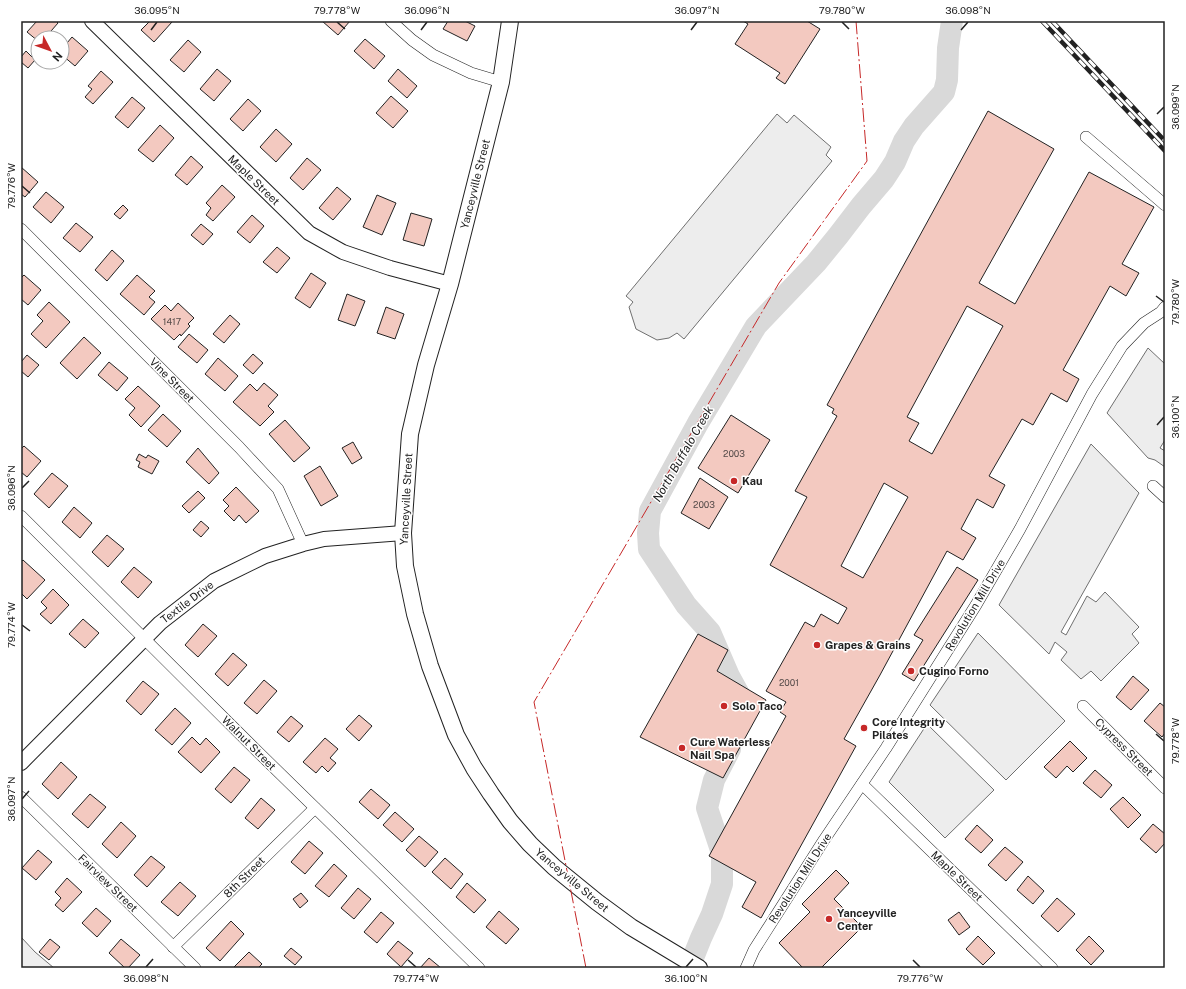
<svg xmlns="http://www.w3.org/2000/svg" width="1186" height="989" viewBox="0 0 1186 989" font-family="'Public Sans',sans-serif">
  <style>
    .green { fill: #eee; stroke: #6f6f6f }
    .parking { fill: #ededed; stroke: #6f6f6f }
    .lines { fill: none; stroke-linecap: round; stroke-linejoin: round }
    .river { stroke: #d9d9d9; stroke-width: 22 }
    .building { fill: #f3c9c0; stroke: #222; fill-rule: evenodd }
    .minor-casing { stroke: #222; stroke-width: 12 }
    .tertiary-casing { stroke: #222; stroke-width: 16 }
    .secondary-casing { stroke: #222; stroke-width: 18 }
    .minor { stroke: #fff; stroke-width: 11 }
    .tertiary { stroke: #fff; stroke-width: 14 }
    .secondary { stroke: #fff; stroke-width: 16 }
    .rail-casing { stroke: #222; stroke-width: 4.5 }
    .rail { stroke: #fff; stroke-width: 3; stroke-dasharray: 9; stroke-linecap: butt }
    .power { stroke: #c62828; stroke-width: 1; stroke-dasharray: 14 3 2 3; stroke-linecap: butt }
    .ticks { fill: none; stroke: #222; stroke-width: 1.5 }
    .poi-dot { fill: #c62828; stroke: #fff; stroke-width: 1.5 }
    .labels { text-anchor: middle; stroke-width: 3; stroke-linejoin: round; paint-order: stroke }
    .number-label { font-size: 9px; fill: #564c4a }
    .street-label { font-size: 11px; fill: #222; stroke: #fff }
    .poi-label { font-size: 11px; font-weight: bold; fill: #222; stroke: #fff; text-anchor: start }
    .water-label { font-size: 12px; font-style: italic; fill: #222; stroke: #fff }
    .neatline { fill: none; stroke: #222; stroke-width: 1.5 }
    .ticks-label { font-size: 10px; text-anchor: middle; fill: #222 }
  </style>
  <rect width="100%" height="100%" fill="#fff"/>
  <polygon class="green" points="21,937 35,952 54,968 21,968"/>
  <g class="parking">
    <polygon points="777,114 787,123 794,115 831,147 826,155 832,161 684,339 677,333 669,338 657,340 636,329 629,307 633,302 626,296"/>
    <polygon points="1148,348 1165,364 1165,440 1160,448 1165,451 1165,467 1155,460 1148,458 1107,413"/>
    <polygon points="1091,444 1139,493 1061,632 1066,635 1087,596 1096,602 1105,592 1139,627 1132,634 1139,643 1101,681 1091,671 1081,679 1061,660 1067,652 1055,642 1049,654 999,605"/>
    <polygon points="978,633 1065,721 1006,780 930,705"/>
    <polygon points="927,724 994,790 945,838 889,782"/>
  </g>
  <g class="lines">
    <g class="river">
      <polyline points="745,705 729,676 710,632 686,605 649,549 648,533 650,511 698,423 756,326 816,263 838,236 861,206 884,179 895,162 904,141 914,126 944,92 947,80 948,48 952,21"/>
      <polyline points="689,968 701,938 712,914 722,884 722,853 707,808 714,780 730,749"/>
    </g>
  </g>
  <g class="building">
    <polygon points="37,21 56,21 58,23 45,38 38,38 38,41 27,32"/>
    <polygon points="150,21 170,21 172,22 154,42 141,30"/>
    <polygon points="322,21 350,21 338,35"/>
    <polygon points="448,21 465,21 475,26 467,41 443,29"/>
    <polygon points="743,21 807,21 820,29 785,84 776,78 780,73 735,44 748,24"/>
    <polygon points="72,37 88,51 75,66 62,55 62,49"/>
    <polygon points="365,39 385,56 374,69 354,51"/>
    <polygon points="188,40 201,52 184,72 170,60"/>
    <polygon points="26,51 35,60 28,68 21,62 21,57"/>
    <polygon points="217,69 231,81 214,101 200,89"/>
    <polygon points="398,69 417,86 407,98 388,81"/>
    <polygon points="101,71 113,82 93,104 85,97 92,89 88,86"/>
    <polygon points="391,96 408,111 393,128 376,113"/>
    <polygon points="132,97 145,108 128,128 115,117"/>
    <polygon points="248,99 261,111 243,131 230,119"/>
    <path d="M988,111L1054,149L979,283L1015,304L1089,172L1154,207L1122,264L1139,273L1126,296L1110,286L1063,370L1079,379L1067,402L1051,393L1033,425L1022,419L989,476L1005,485L993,508L977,499L961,529L976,538L963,560L947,551L880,675L844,739L856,746L761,918L742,907L756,882L709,856L786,716L780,712L786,702L766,691L805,622L814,627L821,614L838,624L847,608L770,565L807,497L795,491L837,416L832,413L834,409L827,405ZM967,306L1003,326L932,454L909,441L919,423L907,417ZM884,483L908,497L863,578L841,566Z"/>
    <polygon points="160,125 174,138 153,162 138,150"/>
    <polygon points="276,129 292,144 276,162 260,147"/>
    <polygon points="191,156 203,167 187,185 175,175"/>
    <polygon points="307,158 321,170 303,190 290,178"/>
    <polygon points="21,167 38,182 25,197 21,194"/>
    <polygon points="222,185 235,197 213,221 206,215 211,208 206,203"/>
    <polygon points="337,187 351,199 333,220 319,208"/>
    <polygon points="46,192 64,207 51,223 33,207"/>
    <polygon points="377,195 396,203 382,235 363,227"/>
    <polygon points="123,205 128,210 120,219 114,214"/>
    <polygon points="411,213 432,219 424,246 403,240"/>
    <polygon points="252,215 264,226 250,243 237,232"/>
    <polygon points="76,223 93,237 80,252 63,238"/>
    <polygon points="201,224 213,234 203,245 191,235"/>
    <polygon points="277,247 290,258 277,273 263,262"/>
    <polygon points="112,250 124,261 107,281 95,270"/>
    <polygon points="311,273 326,283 310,308 295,298"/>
    <polygon points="24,275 41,290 28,305 21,299 21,278"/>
    <polygon points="137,275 155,291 149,297 155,302 144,315 120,294"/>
    <polygon points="347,294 365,301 355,326 338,320"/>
    <polygon points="49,302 70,322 46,348 31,334 43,321 37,315"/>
    <polygon points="178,303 194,318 188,324 190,326 181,336 180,334 174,340 151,319 165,305 171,311"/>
    <polygon points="386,307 404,314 395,339 377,333"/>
    <polygon points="230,315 240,324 224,343 213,334"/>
    <polygon points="189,334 208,350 197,363 178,347"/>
    <polygon points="84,337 101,353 77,379 60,363"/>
    <polygon points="253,354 263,363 253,374 243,365"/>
    <polygon points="27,355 39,365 28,377 21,371 21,362"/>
    <polygon points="218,358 238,376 225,391 205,374"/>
    <polygon points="109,362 128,378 117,391 98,375"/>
    <polygon points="264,383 278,395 268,406 274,412 260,426 233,402 250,384 257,391"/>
    <polygon points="138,386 160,406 141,427 129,415 135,408 125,399"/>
    <polygon points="163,414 181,431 167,447 148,430"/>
    <polygon points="731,415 770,440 738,493 698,468"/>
    <polygon points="285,420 310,448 294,462 269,434"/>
    <polygon points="353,442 362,458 352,464 342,448"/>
    <polygon points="24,446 41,461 27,477 21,472 21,449"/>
    <polygon points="198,448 219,473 209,484 186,462"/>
    <polygon points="139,454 146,458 148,455 159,461 152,474 138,467 140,462 136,460"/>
    <polygon points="320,466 338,496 321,506 304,476"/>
    <polygon points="52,473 68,486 49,508 34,494"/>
    <polygon points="700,478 728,497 709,529 681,513"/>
    <polygon points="236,487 259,511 246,523 239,515 234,521 224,511 229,506 223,500"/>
    <polygon points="198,491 205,498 189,513 182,506"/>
    <polygon points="74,507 92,523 80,538 62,522"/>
    <polygon points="201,521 209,528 201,537 193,530"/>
    <polygon points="107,535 124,549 108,567 92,552"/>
    <polygon points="23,560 45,580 27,599 21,593 21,562"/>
    <polygon points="134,567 152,582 138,598 121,582"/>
    <polygon points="957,567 978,580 914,681 902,674 923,640 914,635"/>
    <polygon points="53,589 69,605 51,624 40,614 47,608 41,602"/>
    <polygon points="83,619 99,633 85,648 69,634"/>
    <polygon points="203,624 217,636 198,657 185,645"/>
    <polygon points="698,634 728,650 717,671 766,700 723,778 640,737"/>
    <polygon points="233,653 247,665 228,686 215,674"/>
    <polygon points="1133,676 1149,690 1131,710 1116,697"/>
    <polygon points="264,680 277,691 257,714 244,703"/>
    <polygon points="143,681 159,694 141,715 126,701"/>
    <polygon points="1160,703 1165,707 1165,733 1162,737 1144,721"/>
    <polygon points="175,708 191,723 172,745 155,730"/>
    <polygon points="359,715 372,726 359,741 346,729"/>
    <polygon points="291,716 303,726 289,742 277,732"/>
    <polygon points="192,737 200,745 206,738 220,752 201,773 178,752"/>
    <polygon points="325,738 338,749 330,758 336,763 328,772 322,766 316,773 303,762"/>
    <polygon points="1070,741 1087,758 1073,772 1067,766 1056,778 1044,767"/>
    <polygon points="61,762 77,777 58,799 42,784"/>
    <polygon points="234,767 250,780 231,803 215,789"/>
    <polygon points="1095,770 1112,785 1101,798 1083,783"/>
    <polygon points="371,789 390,805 378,819 359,802"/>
    <polygon points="90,794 106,807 88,828 72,814"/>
    <polygon points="1123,797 1141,815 1128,828 1110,809"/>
    <polygon points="261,798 275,810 258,829 245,818"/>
    <polygon points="395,812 414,829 402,842 383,825"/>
    <polygon points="121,822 136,836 117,858 102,844"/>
    <polygon points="1153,824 1165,834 1165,843 1156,853 1140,839"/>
    <polygon points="977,825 993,840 981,853 965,839"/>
    <polygon points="419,836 438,852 425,867 406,850"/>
    <polygon points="309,841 323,853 305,874 291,862"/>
    <polygon points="1005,847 1023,862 1006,881 988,865"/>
    <polygon points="38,850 52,862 36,880 22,868"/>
    <polygon points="151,856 165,867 147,887 134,875"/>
    <polygon points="445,858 463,874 451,889 432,872"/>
    <polygon points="334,864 347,876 329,897 315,886"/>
    <polygon points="836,870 849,883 834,899 862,927 821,968 803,968 779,943 810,912 802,904"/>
    <polygon points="1028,876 1044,891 1033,904 1017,890"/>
    <polygon points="67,878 82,892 63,912 55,905 61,898 55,892"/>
    <polygon points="180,882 196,896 178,916 161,902"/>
    <polygon points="467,883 486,900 474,913 456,897"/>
    <polygon points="358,888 371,899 354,919 341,908"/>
    <polygon points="301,893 308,901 300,908 293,899"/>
    <polygon points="1057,898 1075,914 1058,932 1041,916"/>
    <polygon points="96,908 111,921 97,937 82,923"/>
    <polygon points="499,911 519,929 506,944 486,927"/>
    <polygon points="381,912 394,923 377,943 364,932"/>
    <polygon points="959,912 970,927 959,935 948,920"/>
    <polygon points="231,921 244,934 220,961 206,948"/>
    <polygon points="978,936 995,953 983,965 966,949"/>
    <polygon points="1089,936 1104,951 1091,965 1076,950"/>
    <polygon points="50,939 60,947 49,960 39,952"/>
    <polygon points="121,939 140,955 128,968 125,968 109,953"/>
    <polygon points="398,941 413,953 401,967 387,954"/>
    <polygon points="291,948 302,957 295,965 284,956"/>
    <polygon points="249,952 262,964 258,968 233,968"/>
    <polygon points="429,958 441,968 420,968"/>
  </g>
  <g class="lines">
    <defs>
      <g id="minor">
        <polyline points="391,21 412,40 433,55 471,73 501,82"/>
        <polyline points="1086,137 1165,205"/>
        <polyline points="21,229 239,447 278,489 303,544"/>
        <polyline points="1153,486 1165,497"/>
        <polyline points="21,516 258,752 479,968"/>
        <polyline points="1083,706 1165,788"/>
        <polyline points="862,784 1052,968"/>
        <polyline points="21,797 195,968"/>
        <polyline points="173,947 315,808"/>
        <polyline points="746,968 754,950 824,840 886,748 976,605 1020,529 1092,394 1122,346 1144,323 1161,312 1165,307"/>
      </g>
      <g id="tertiary">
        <polyline points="92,21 309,233 343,252 390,268 450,284"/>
        <polyline points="21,763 160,623 214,581 265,556 303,544 324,539 403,533"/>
      </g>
      <polyline id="secondary" points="510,21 501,82 450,284 426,365 410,434 403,533 405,566 415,614 430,666 456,735 474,768 491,794 510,821 530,844 554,867 597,902 631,927 699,968"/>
    </defs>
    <use href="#minor" class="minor-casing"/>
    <use href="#tertiary" class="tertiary-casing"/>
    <use href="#secondary" class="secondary-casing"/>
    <use href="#minor" class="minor"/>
    <use href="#tertiary" class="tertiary"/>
    <use href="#secondary" class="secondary"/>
    <defs>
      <g id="rail">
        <polyline points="1042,21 1165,151"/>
        <polyline points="1052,21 1165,141"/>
      </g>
    </defs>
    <use href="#rail" class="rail-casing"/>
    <use href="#rail" class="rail"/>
    <polyline class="power" points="586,968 534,702 779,283 867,161 856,21"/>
  </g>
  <path class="ticks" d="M337,22L345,29M842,22L849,29M151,30L157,22M421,30L427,22M691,30L697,22M961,30L968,22M1157,114L1164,107M22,186L30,193M1156,296L1164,302M1157,425L1164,417M22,488L29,481M22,625L30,631M1156,734L1164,741M22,799L29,791M408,960L416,967M913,960L920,967M146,967L153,959M686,967L693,959"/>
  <g class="poi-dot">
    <circle cx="734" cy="481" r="4"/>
    <circle cx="817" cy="645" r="4"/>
    <circle cx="911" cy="671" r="4"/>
    <circle cx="724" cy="706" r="4"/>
    <circle cx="864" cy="728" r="4"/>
    <circle cx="682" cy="748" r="4"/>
    <circle cx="829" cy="919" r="4"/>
  </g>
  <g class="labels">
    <g class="number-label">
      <text x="172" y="325">1417</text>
      <text x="734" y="457">2003</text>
      <text x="704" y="508">2003</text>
      <text x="789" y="686">2001</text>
    </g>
    <g class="street-label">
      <text transform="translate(254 180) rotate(44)" y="4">Maple Street</text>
      <text transform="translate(475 184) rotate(-76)" y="4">Yanceyville Street</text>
      <text transform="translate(172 380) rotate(45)" y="4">Vine Street</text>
      <text transform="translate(406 499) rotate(-87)" y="4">Yanceyville Street</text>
      <text transform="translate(187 602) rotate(-37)" y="4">Textile Drive</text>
      <text transform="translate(975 605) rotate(-59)" y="4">Revolution Mill Drive</text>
      <text transform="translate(249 743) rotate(45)" y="4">Walnut Street</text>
      <text transform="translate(1124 747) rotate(45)" y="4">Cypress Street</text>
      <text transform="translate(957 876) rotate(44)" y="4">Maple Street</text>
      <text transform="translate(244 877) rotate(-45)" y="4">8th Street</text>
      <text transform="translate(800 878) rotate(-57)" y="4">Revolution Mill Drive</text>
      <text transform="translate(572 880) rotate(40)" y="4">Yanceyville Street</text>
      <text transform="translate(108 883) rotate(44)" y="4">Fairview Street</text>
    </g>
    <g class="poi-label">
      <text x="742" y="485">Kau</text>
      <text x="825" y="649">Grapes &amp; Grains</text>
      <text x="919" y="675">Cugino Forno</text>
      <text x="732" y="710">Solo Taco</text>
      <text x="872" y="726">Core Integrity<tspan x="872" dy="13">Pilates</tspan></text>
      <text x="690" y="746">Cure Waterless<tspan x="690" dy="13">Nail Spa</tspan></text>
      <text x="837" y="917">Yanceyville<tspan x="837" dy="13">Center</tspan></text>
    </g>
    <g class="water-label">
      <text transform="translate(683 454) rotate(-60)" y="4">North Buffalo Creek</text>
    </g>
  </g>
  <rect width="1186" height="989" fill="none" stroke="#ffffff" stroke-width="44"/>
  <g transform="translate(50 50) rotate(131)"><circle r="19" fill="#ffffff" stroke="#a7a7a7"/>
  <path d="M0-3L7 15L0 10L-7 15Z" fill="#c62828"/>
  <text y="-6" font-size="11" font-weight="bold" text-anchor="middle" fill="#222222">N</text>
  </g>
  <rect x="22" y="22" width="1142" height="945" class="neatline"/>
  <g class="ticks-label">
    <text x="157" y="14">36.095°N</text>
    <text x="337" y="14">79.778°W</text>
    <text x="427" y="14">36.096°N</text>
    <text x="697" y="14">36.097°N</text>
    <text x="842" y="14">79.780°W</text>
    <text x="968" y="14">36.098°N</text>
    <text transform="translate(1175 107) rotate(-90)" y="4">36.099°N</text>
    <text transform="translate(11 186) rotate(-90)" y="4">79.776°W</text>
    <text transform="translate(1175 302) rotate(-90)" y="4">79.780°W</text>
    <text transform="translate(1175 417) rotate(-90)" y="4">36.100°N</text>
    <text transform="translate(11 488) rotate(-90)" y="4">36.096°N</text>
    <text transform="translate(11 625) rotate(-90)" y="4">79.774°W</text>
    <text transform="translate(1175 741) rotate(-90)" y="4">79.778°W</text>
    <text transform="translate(11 799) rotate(-90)" y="4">36.097°N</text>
    <text x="146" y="982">36.098°N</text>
    <text x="416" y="982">79.774°W</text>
    <text x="686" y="982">36.100°N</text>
    <text x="920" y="982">79.776°W</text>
  </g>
</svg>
